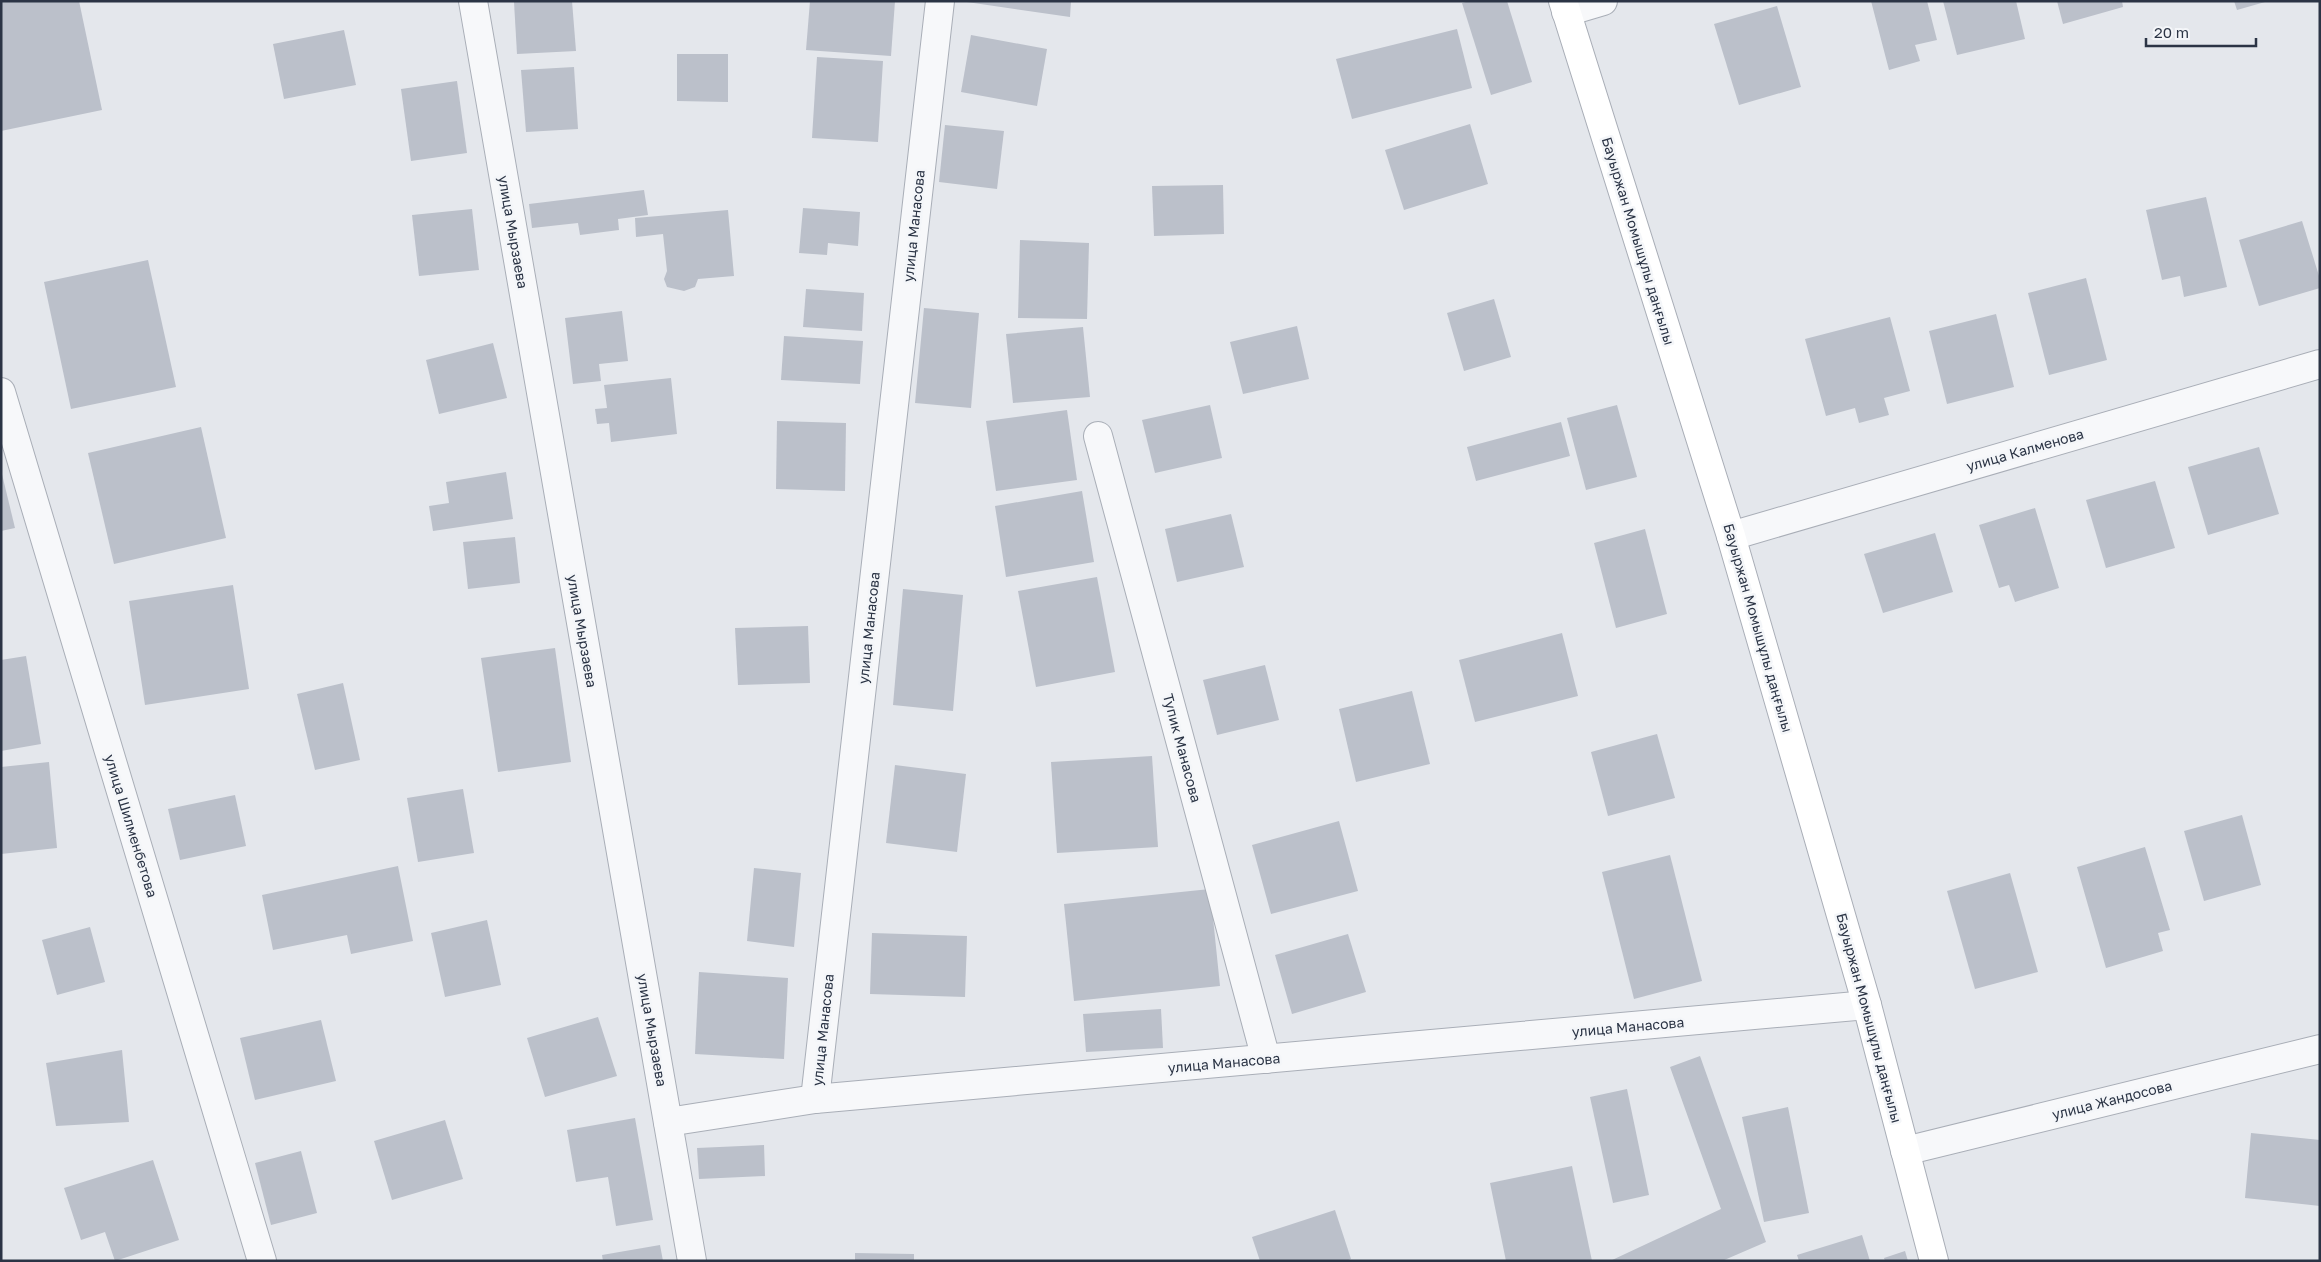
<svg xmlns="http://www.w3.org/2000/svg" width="2321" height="1262" viewBox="0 0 2321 1262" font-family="'Golos Text',sans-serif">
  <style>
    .building { fill: #bbc0ca }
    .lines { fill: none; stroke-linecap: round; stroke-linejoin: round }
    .street-casing { stroke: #a9aeb7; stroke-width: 30 }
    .secondary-casing { stroke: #a9aeb7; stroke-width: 30 }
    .street { stroke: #f7f8fa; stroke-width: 28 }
    .secondary { stroke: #fff; stroke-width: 28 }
    .labels { text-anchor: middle; stroke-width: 5; stroke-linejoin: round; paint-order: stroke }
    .street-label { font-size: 14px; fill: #2b3445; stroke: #f4f6f9 }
  </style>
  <rect width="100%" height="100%" fill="#e4e7ec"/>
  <g class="building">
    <polygon points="1,1 79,1 102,110 1,131"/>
    <polygon points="572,1 576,51 517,54 514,2"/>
    <polygon points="810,1 895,1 891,56 806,50"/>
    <polygon points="960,1 1071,1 1070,17"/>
    <polygon points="1470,1 1507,1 1532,82 1491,95 1462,3"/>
    <polygon points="1871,1 1927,1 1937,40 1915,45 1920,61 1889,70"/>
    <polygon points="1943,1 2016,1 2025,39 1957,55"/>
    <polygon points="2057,1 2122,1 2123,7 2063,24"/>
    <polygon points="2234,1 2265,1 2265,2 2237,10"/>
    <polygon points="1777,6 1801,87 1739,105 1714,24"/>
    <polygon points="1457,29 1472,88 1352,119 1336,59"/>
    <polygon points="344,30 356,85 284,99 273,44"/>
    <polygon points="971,35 1047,49 1037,106 961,92"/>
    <polygon points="677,54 728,54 728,102 677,101"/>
    <polygon points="817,57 883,61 878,142 812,138"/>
    <polygon points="574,67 578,129 526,132 521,70"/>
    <polygon points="457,81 467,153 411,161 401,89"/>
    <polygon points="1470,124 1488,184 1404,210 1385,150"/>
    <polygon points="945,125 1004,131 997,189 939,182"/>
    <polygon points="1223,185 1224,234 1154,236 1152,186"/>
    <polygon points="644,190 648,215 618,219 619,230 580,235 578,223 532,228 529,204"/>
    <polygon points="2206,197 2227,287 2184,297 2180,276 2162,280 2146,210"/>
    <polygon points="803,208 860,212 858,246 828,243 827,255 799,253"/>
    <polygon points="472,209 479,270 419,276 412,215"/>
    <polygon points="728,210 734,276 698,279 695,287 684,291 667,287 664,279 667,271 663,234 636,237 635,218"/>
    <polygon points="2302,221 2320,279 2320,288 2259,306 2239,240"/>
    <polygon points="1020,240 1089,243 1087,319 1018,318"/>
    <polygon points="148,260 176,387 71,409 44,282"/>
    <polygon points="2086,278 2107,360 2049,375 2028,293"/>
    <polygon points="806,289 864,293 862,331 803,327"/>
    <polygon points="1494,299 1511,357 1464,371 1447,313"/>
    <polygon points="924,308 979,313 971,408 915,403"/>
    <polygon points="622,311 628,361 599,364 601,381 573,384 565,318"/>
    <polygon points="1996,314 2014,387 1947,404 1929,331"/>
    <polygon points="1890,317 1910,391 1884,398 1889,415 1859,423 1855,408 1826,416 1805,339"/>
    <polygon points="1297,326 1309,379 1243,394 1230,342"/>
    <polygon points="1083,327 1090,397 1013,403 1006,334"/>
    <polygon points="784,336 863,341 860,384 781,380"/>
    <polygon points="493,343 507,398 439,414 426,360"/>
    <polygon points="671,378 677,434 611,442 609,423 597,424 595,409 607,408 604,385"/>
    <polygon points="1210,405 1222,458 1155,473 1142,420"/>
    <polygon points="1617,405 1637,477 1586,490 1567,418"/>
    <polygon points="1067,410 1077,480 996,491 986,421"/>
    <polygon points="777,421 846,423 845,491 776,489"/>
    <polygon points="1561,422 1570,456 1476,481 1467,447"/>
    <polygon points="201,427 226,538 114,564 88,453"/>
    <polygon points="2259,447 2279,514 2208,535 2188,467"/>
    <polygon points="1,470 15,528 1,531"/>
    <polygon points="506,472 513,519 433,531 429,506 449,503 446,482"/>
    <polygon points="2155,481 2175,548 2106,568 2086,500"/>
    <polygon points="1082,491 1094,562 1006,577 995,506"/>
    <polygon points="2035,508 2059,588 2015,602 2009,585 1999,588 1979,525"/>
    <polygon points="1231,514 1244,567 1177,582 1165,529"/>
    <polygon points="1645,529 1667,614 1616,628 1594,543"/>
    <polygon points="1935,533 1953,592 1883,613 1864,554"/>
    <polygon points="515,537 520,583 468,589 463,542"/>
    <polygon points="1097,577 1115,672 1036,687 1018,591"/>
    <polygon points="233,585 249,689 145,705 129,601"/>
    <polygon points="903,589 963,595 953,711 893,705"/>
    <polygon points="808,626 810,683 738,685 735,628"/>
    <polygon points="1562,633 1578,696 1475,722 1459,660"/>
    <polygon points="555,648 571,762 498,772 481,658"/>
    <polygon points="26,656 41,744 1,751 1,660"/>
    <polygon points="1265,665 1279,720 1217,735 1203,680"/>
    <polygon points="343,683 360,760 315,770 297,694"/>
    <polygon points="1412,691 1430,764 1356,782 1339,709"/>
    <polygon points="1657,734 1675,798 1608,816 1591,752"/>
    <polygon points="1152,756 1158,847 1057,853 1051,762"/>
    <polygon points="49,762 57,848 1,854 1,767"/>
    <polygon points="895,765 966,774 957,852 886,843"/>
    <polygon points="463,789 474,853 418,862 407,798"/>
    <polygon points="235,795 246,846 180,860 168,809"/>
    <polygon points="2242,815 2261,885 2204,901 2184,831"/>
    <polygon points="1339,821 1358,891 1271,914 1252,845"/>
    <polygon points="2145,847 2170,930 2158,933 2163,951 2106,968 2077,867"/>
    <polygon points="1670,855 1702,981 1634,999 1602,872"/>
    <polygon points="398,866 413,941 351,954 347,935 273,950 262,895"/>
    <polygon points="754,868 801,873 794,947 747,941"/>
    <polygon points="2010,873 2038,972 1975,989 1947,891"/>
    <polygon points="1210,889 1220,986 1074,1001 1064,904"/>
    <polygon points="487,920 501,985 445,997 431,933"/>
    <polygon points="90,927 105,982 57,995 42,940"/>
    <polygon points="872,933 967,936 965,997 870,994"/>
    <polygon points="1348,934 1366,992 1292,1014 1275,955"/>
    <polygon points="699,972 788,978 784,1059 695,1054"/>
    <polygon points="1161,1009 1163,1048 1086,1052 1083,1014"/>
    <polygon points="598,1017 617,1076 545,1097 527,1038"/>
    <polygon points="321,1020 336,1081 255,1100 240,1038"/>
    <polygon points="122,1050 129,1122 56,1126 46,1063"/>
    <polygon points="1700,1056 1766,1242 1722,1261 1610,1261 1721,1209 1670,1067"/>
    <polygon points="1627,1089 1649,1195 1613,1203 1590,1097"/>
    <polygon points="1788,1107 1809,1213 1764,1222 1742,1117"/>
    <polygon points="635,1118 653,1220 616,1226 608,1177 576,1182 567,1130"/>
    <polygon points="445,1120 463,1179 392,1200 374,1141"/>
    <polygon points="2251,1133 2320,1140 2320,1206 2245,1198"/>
    <polygon points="764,1145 765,1176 699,1179 697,1148"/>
    <polygon points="301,1151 317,1213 271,1225 255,1163"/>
    <polygon points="153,1160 179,1240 115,1261 105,1232 81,1240 64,1188"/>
    <polygon points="1572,1166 1592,1261 1506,1261 1490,1183"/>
    <polygon points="1335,1210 1351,1259 1346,1261 1260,1261 1252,1237"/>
    <polygon points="1862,1235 1870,1261 1799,1261 1797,1255"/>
    <polygon points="660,1245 663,1261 603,1261 602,1255"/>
    <polygon points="1905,1251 1908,1261 1885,1261 1884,1258"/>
    <polygon points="855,1253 914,1254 914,1261 855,1261"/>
  </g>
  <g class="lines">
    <defs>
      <g id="street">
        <polyline points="473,1 692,1261"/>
        <polyline points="940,1 815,1099 1867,1005"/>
        <polyline points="1566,12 1603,1"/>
        <polyline points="1,392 262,1261"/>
        <polyline points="1098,436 1266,1059"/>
        <polyline points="1731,536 2320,364"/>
        <polyline points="668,1122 815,1099"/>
        <polyline points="1905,1151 2320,1049"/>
      </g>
      <polyline id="secondary" points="1563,1 1731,536 1867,1005 1934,1261"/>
    </defs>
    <use href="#street" class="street-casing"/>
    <use href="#secondary" class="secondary-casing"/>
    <use href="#street" class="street"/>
    <use href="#secondary" class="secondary"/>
  </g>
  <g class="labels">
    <g class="street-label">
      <text transform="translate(914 226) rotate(-84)" y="5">улица Манасова</text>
      <text transform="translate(513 232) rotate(80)" y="5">улица Мырзаева</text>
      <text transform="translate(1638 241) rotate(73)" y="5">Бауыржан Момышұлы даңғылы</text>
      <text transform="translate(2025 450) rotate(-16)" y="5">улица Калменова</text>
      <text transform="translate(869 628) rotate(-84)" y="5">улица Манасова</text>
      <text transform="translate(1758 628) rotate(74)" y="5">Бауыржан Момышұлы даңғылы</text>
      <text transform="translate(582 631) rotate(80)" y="5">улица Мырзаева</text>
      <text transform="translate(1182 748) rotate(75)" y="5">Тупик Манасова</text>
      <text transform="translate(131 826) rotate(73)" y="5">улица Шилменбетова</text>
      <text transform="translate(1869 1018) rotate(75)" y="5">Бауыржан Момышұлы даңғылы</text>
      <text transform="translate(1628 1027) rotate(-5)" y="5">улица Манасова</text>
      <text transform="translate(652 1030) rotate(80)" y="5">улица Мырзаева</text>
      <text transform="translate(823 1030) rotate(-84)" y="5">улица Манасова</text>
      <text transform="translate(1224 1063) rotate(-5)" y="5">улица Манасова</text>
      <text transform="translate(2112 1100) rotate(-14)" y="5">улица Жандосова</text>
    </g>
  </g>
  <rect width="2321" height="1262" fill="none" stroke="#2b3445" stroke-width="5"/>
  <path d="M2146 38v8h110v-8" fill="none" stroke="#2b3445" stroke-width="2.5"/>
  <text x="2154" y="38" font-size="15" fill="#2b3445" stroke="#f4f6f9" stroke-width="4" paint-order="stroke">20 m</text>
</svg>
